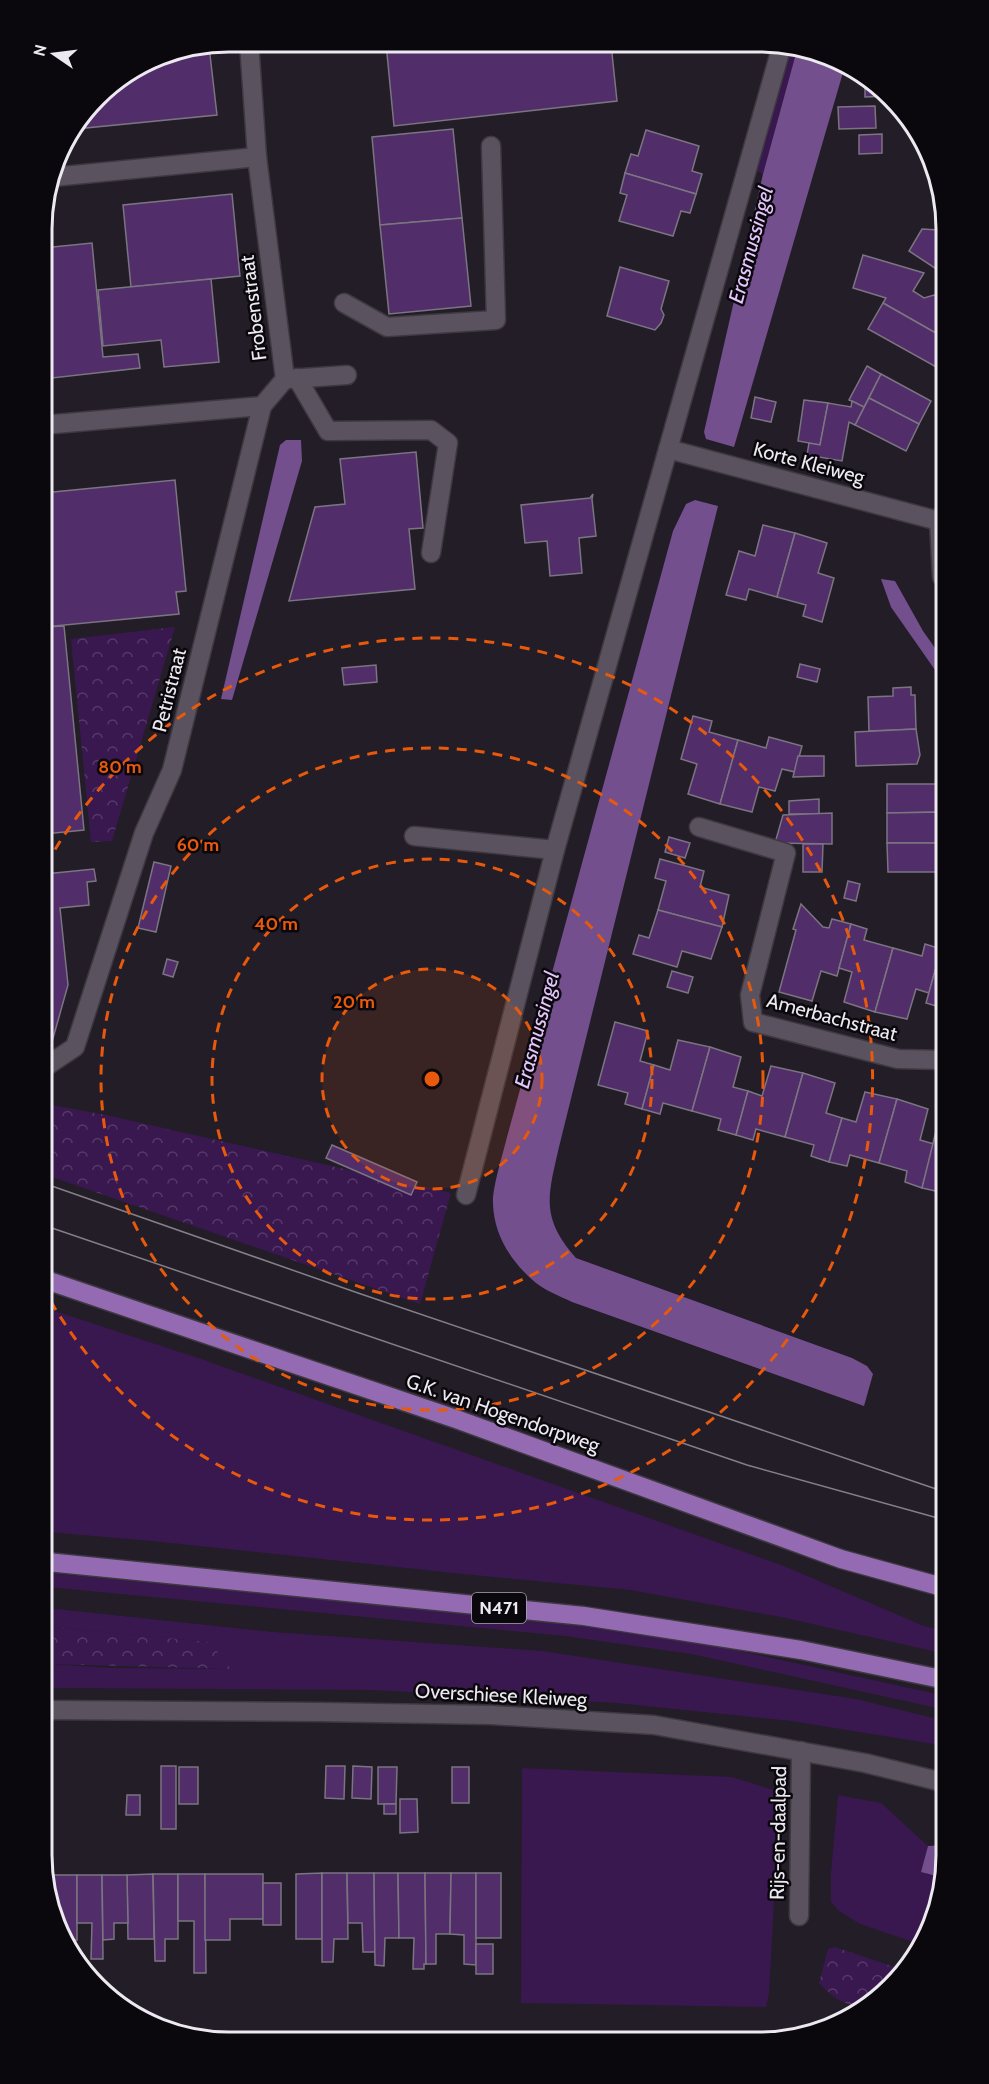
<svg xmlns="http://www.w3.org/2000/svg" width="989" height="2084" viewBox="0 0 989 2084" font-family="Cabin,sans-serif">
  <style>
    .green { fill: #39174f }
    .forest { fill: url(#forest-crowns) }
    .water { fill: #734f8e }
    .building { fill: #512d69; stroke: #7b7481; stroke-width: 1.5 }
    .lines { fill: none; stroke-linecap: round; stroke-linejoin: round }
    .minor-casing { stroke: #3e3941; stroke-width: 21 }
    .major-casing { stroke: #3e3941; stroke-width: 21 }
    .minor { stroke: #5a535f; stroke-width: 18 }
    .major { stroke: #946ab2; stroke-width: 18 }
    .tram { stroke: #847f87; stroke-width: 1.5 }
    .ring { fill: none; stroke: #e8590c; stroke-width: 3; stroke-dasharray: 10 8 }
    .labels { text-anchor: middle; stroke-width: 5; stroke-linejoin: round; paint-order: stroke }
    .shield { fill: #0b080d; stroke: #a9a6ac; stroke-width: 1.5 }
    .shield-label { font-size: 18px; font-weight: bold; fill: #ede9f0 }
    .street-label { font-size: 20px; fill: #ede9f0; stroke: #0b080d }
    .water-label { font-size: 21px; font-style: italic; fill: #e5c7fe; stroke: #0b080d }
    .rim { fill: none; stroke: #ede9f0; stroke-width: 3 }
    .centre { fill: #e8590c; stroke: #0b080d; stroke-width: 3 }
    .ring-label { font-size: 18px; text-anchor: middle; font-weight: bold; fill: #e8590c; stroke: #0b080d; stroke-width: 5; stroke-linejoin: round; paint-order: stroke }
  </style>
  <defs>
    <pattern id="forest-crowns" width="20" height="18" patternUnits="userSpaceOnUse" patternTransform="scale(1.5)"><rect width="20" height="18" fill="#39174f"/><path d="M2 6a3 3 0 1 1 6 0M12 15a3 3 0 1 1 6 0" fill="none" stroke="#563969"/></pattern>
  </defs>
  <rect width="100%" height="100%" fill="#231d27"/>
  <g class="green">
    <polygon points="792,46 798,46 763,174 757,171"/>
    <polygon points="46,1308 201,1359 784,1566 924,1626 946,1631 946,1654 781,1617 630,1590 463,1574 152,1541 47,1532"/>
    <polygon points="47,1573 399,1607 671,1636 946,1696 946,1710 691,1654 565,1636 47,1587"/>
    <polygon points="47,1608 273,1632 543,1651 856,1699 946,1721 946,1746 791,1721 617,1703 372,1690 48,1688 48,1664 111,1668 230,1669 210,1642 47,1627"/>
    <polygon points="522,1768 732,1777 780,1792 769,1993 766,2007 521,2003"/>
    <polygon points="838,1795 881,1803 928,1846 921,1872 944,1878 933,1926 922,1945 860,1924 839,1911 831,1902 831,1872"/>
  </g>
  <g class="forest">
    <polygon points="175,627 112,841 91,842 71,639"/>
    <polygon points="46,1104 106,1115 451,1193 420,1304 46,1175"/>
    <polygon points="47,1627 210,1642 231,1669 48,1664"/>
    <path d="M835,1947L906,1971L864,2010C842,2002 835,2000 819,1983L828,1949Z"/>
  </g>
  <g class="water">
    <polygon points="798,46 844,69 734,447 706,439 704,432 763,174"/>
    <polygon points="286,440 301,440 302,461 232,700 221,699 280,445"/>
    <path d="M695,500L718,506L559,1147C548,1196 540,1217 576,1258L852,1358L867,1366L873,1374L864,1406L572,1302C560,1296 546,1291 536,1283C512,1263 494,1236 493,1204C492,1188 503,1154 507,1137L673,531L686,504Z"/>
    <polygon points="881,579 895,581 923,631 942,658 942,680 891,607"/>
    <polygon points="946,1845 947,1867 944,1878 921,1872 928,1846"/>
  </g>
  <g class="building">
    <polygon points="386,43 611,44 617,101 394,126"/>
    <polygon points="657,45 692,45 691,52"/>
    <polygon points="209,46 217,115 75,129 106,89 158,56"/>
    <polygon points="865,80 883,89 890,96 865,97"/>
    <polygon points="875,106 876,128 839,129 838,107"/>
    <polygon points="453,129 462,218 380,225 372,137"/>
    <polygon points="646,130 699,146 692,171 702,174 696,194 625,173 631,154 638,156"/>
    <polygon points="882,134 882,153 859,154 859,135"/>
    <polygon points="625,173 696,194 690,213 681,211 673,236 619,221 627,195 620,193"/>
    <polygon points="232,194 240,276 131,287 123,205"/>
    <polygon points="462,218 471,306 389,314 380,225"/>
    <polygon points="922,229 938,230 937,233 941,236 941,272 909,251"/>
    <polygon points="92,243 103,357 138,354 140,368 52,378 43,295 43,248"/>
    <polygon points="863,255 924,273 913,291 924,298 934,295 941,299 941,336 883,303 886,298 853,288"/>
    <polygon points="620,267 669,281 661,309 664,315 661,323 655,330 607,316"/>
    <polygon points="211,279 219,362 164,367 161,340 103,346 98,290"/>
    <polygon points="883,303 941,336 941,362 938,368 868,329"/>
    <polygon points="43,318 46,318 52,378 43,379"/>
    <polygon points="867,366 881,374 864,407 849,400"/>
    <polygon points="881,374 931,401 919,424 869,398"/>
    <polygon points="755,397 776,402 771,422 751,418"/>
    <polygon points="869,398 919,424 906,451 855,425"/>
    <polygon points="804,400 828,403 820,445 798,441"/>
    <polygon points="852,401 864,407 855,425 849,422 842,461 807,455 809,443 820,445 828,403 851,407"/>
    <polygon points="416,452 423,528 409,529 415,589 289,601 315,507 345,504 340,459"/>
    <polygon points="175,480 186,591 176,592 179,614 44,627 43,493"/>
    <polygon points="593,494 592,499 596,536 579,538 582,573 550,576 547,541 525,543 521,505 590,498"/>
    <polygon points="763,525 795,533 777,597 749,589 746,600 726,595 739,551 755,556"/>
    <polygon points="795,533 827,543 818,573 834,578 822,622 803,616 806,605 777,597"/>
    <polygon points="64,626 84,830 45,834 44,627"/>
    <polygon points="800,664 820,669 817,682 797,677"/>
    <polygon points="376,665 377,682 344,685 342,668"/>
    <polygon points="911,687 911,695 915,695 916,729 869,731 868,697 893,696 893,688"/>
    <polygon points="693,716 712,721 709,732 738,740 720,804 688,794 697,764 681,759"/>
    <polygon points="916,729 920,755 917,764 856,766 855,732"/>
    <polygon points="769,737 802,746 795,772 782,769 775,791 759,787 752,812 720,804 738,740 766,748"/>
    <polygon points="798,756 824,756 824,776 793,777"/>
    <polygon points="887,784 942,784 943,812 887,813"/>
    <polygon points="819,799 819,814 789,814 789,801"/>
    <polygon points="942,812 943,843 887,843 887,813"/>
    <polygon points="832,813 832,844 775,843 783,815"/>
    <polygon points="669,837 690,843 685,858 665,852"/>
    <polygon points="887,843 943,843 943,872 888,872"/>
    <polygon points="803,844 823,844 822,872 803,872"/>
    <polygon points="660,859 704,871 700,887 729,895 722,927 658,910 666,881 655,878"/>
    <polygon points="154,862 171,866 156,932 138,928"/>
    <polygon points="94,869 96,881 87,882 89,905 60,908 68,985 48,1056 45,1056 45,874"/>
    <polygon points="848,881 860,884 856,901 844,898"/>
    <polygon points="801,904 823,927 829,928 832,919 851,924 837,976 821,971 812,1001 779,992 796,930 793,929"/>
    <polygon points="658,910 722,927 711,959 682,951 677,967 633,954 639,935 649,938"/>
    <polygon points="851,924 867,929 864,940 893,948 875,1012 844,1002 852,972 839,968"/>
    <polygon points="925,944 941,949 929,993 916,989 907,1019 875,1012 893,948 922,956"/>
    <polygon points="167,959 178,962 173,977 163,974"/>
    <polygon points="938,960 943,961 943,1008 926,1003"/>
    <polygon points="672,971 693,977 688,993 667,987"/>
    <polygon points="615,1022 648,1031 640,1061 654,1065 642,1109 625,1104 628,1093 598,1085"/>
    <polygon points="678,1040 710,1047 692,1111 663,1103 660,1114 642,1109 654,1065 670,1070"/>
    <polygon points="710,1047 741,1057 733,1087 748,1091 736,1135 718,1130 721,1119 692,1111"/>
    <polygon points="771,1066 803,1073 785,1137 756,1129 753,1140 736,1135 748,1091 762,1096"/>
    <polygon points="803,1073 835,1083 826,1113 842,1118 829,1162 811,1156 814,1145 785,1137"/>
    <polygon points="865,1092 897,1099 879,1163 850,1155 847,1166 829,1162 842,1118 856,1122"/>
    <polygon points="897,1099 928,1109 920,1140 934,1144 922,1188 905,1182 907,1171 879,1163"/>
    <polygon points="937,1127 944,1129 944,1177 940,1192 922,1188"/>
    <polygon points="332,1145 417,1182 411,1195 326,1158"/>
    <rect x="161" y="1766" width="15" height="63"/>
    <polygon points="326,1766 345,1766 344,1799 325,1798"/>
    <polygon points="353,1766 372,1767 371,1799 352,1798"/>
    <rect x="179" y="1767" width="19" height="37"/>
    <polygon points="378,1767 397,1767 396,1804 378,1804"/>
    <rect x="452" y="1767" width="17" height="36"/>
    <polygon points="127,1795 140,1795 140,1815 126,1815"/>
    <polygon points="400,1799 417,1799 418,1832 400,1833"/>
    <rect x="384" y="1804" width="12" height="10"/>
    <polygon points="322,1873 322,1939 296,1939 296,1874"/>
    <polygon points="322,1873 347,1873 348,1939 334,1939 333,1962 322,1962"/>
    <polygon points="347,1873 374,1873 375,1952 363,1952 362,1923 348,1923"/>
    <polygon points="374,1873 398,1873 399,1938 385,1938 384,1966 375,1965"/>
    <polygon points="398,1873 425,1873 426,1964 424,1964 424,1969 413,1969 414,1938 399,1938"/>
    <polygon points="425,1873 451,1873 450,1934 436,1934 436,1964 426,1964"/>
    <polygon points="451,1873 476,1873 476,1965 464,1964 464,1935 450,1934"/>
    <rect x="476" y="1873" width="25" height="65"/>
    <polygon points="153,1874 154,1939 128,1939 127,1875"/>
    <polygon points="153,1874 178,1874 178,1939 165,1939 165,1961 155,1961"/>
    <polygon points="178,1874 205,1874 206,1973 194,1973 194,1921 178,1921"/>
    <polygon points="205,1874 263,1874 263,1919 230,1919 230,1940 205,1940"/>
    <polygon points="51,1875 77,1875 77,1940 64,1940 50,1908"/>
    <polygon points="77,1875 102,1875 103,1959 91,1959 92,1923 77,1923"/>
    <polygon points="102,1875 127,1875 128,1923 114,1923 114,1939 103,1940"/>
    <rect x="263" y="1883" width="18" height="42"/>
    <rect x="476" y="1944" width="17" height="30"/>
  </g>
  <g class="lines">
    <defs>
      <g id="minor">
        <polyline points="53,177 257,157"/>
        <polyline points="344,303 387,327 496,320 491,146"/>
        <polyline points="297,378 328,431 431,430 448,443 431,553"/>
        <polyline points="289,379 347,375"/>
        <polyline points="43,425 262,406 285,379 257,157 249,42"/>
        <polyline points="668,449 939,521"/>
        <polyline points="942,515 939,521 942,577"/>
        <polyline points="699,827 786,853 750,995 753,1022 898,1059 944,1060"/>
        <polyline points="414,836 555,850"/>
        <polyline points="45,1067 75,1047 144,833 172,770 262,406"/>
        <polyline points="466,1195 555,850 782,45"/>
        <polyline points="48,1710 319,1712 491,1715 654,1725 865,1763 946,1783"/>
        <polyline points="799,1916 801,1751"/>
      </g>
      <g id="major">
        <polyline points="46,1280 456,1419 841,1559 946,1588"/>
        <polyline points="47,1562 584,1616 801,1650 946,1680"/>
      </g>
    </defs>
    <use href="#minor" class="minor-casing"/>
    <use href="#major" class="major-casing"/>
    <use href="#minor" class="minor"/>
    <use href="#major" class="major"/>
    <g class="tram">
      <polyline points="46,1184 358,1293 945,1492"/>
      <polyline points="46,1226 747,1465 945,1520"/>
    </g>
  </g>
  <circle cx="432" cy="1079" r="110" fill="#e8590c" fill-opacity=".12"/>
  <g class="ring">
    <circle cx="432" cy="1079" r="110"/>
    <circle cx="432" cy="1079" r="220"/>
    <circle cx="432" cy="1079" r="331"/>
    <path d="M46 865A441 441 0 1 1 46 1293"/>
  </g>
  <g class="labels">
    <rect class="shield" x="472" y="1593" width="54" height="30" rx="4.5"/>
    <g class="shield-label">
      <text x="499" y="1614">N471</text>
    </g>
    <g class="street-label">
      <text transform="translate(253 308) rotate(-97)" y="7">Frobenstraat</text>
      <text transform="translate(809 463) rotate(15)" y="7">Korte Kleiweg</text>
      <text transform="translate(169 690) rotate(-76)" y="7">Petristraat</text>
      <text transform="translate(832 1017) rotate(15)" y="7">Amerbachstraat</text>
      <text transform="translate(503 1413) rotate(19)" y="7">G.K. van Hogendorpweg</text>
      <text transform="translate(501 1695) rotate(3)" y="7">Overschiese Kleiweg</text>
      <text transform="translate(778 1833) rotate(-89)" y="7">Rijs-en-daalpad</text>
    </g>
    <g class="water-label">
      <text transform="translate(751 245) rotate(-75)" y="7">Erasmussingel</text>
      <text transform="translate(537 1030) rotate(-75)" y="7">Erasmussingel</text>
    </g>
  </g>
  <path d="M0 0H989V2084H0ZM229 52H759A177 177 0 0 1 936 229V1855A177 177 0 0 1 759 2032H229A177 177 0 0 1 52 1855V229A177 177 0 0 1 229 52Z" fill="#0b080d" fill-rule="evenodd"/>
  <path class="rim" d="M229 52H759A177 177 0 0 1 936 229V1855A177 177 0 0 1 759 2032H229A177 177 0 0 1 52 1855V229A177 177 0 0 1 229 52Z"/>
  <circle cx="432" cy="1079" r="9" class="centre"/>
  <g class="ring-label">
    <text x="120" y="773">80 m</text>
    <text x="198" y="851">60 m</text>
    <text x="276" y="930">40 m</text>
    <text x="354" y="1008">20 m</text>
  </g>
  <g transform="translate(54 54) rotate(284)" stroke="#0b080d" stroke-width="4.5" paint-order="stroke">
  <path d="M0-4.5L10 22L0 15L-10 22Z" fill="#ede9f0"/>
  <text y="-9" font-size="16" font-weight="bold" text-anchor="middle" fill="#ede9f0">N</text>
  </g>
</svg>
